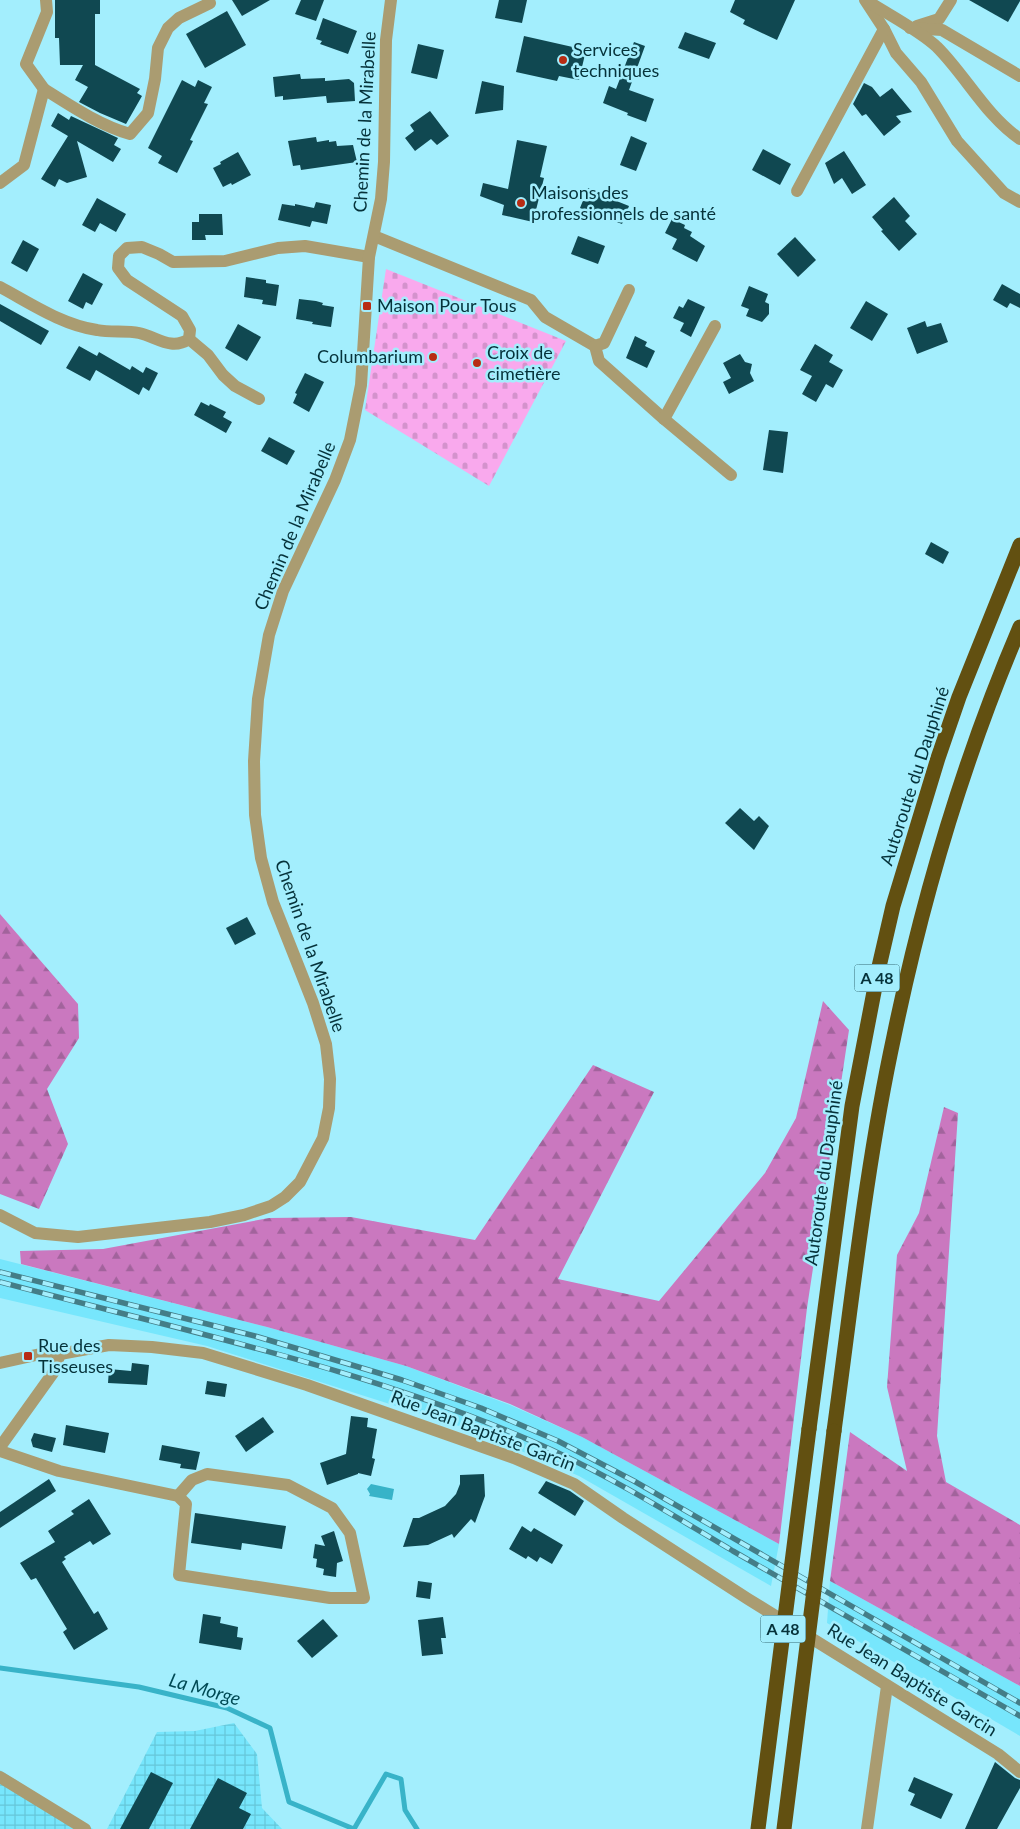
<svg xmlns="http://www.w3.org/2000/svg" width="1020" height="1829" viewBox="0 0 1020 1829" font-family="Lato,sans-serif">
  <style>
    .built { fill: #77e6fc }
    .industrial { fill: url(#industrial-grid) }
    .forest { fill: url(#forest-firs) }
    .cemetery { fill: url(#cemetery-stones) }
    .water { fill: #38b3c8 }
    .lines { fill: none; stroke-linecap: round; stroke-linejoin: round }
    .stream { stroke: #38b3c8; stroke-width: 5 }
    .building { fill: #104851 }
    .minor { stroke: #aa9c71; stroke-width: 12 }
    .tertiary { stroke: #aa9c71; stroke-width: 12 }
    .motorway { stroke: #625011; stroke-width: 15 }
    .rail-casing { stroke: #447d87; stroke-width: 5.5 }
    .rail { stroke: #a3eefd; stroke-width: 4; stroke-dasharray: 11; stroke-linecap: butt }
    .motorway-bridge { stroke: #625011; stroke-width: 15 }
    .poi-dot { fill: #b82c14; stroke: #a3eefd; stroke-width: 2 }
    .labels { text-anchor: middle; stroke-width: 5; stroke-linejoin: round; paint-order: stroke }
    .shield { fill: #a3eefd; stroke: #346a74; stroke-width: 1 }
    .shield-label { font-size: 16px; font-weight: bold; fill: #05323a }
    .poi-label { font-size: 18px; fill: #05323a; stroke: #a3eefd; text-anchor: start }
    .street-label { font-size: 18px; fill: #05323a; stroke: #a3eefd }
    .water-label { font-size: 19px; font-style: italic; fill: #004a55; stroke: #a3eefd }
  </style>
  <defs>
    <pattern id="industrial-grid" width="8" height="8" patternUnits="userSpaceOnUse" patternTransform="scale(1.25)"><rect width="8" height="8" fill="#77e6fc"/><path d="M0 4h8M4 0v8" fill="none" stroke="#65c6d9"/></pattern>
    <pattern id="forest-firs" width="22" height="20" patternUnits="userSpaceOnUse" patternTransform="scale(1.25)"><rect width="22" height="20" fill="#ca78bf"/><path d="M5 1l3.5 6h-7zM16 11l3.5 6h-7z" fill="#a2639c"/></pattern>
    <pattern id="cemetery-stones" width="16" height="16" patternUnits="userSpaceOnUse" patternTransform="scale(1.25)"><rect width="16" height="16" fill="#f9a9ed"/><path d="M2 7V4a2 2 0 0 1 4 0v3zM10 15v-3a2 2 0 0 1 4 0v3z" fill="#d492cc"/></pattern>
  </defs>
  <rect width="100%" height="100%" fill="#a3eefd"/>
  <g class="built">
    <polygon points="0,1259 267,1327 406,1366 510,1405 582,1437 779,1544 771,1586 579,1476 475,1431 207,1346 0,1298"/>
    <polygon points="830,1581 1020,1686 1020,1736 827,1623"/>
  </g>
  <g class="industrial">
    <polygon points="234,1723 257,1754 262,1808 282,1829 107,1829 157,1732 195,1731"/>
    <polygon points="0,1770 93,1829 0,1829"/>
  </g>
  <g class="forest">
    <polygon points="0,914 78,1004 79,1038 47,1089 68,1144 39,1209 0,1194"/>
    <polygon points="823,1001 849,1030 807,1308 779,1544 582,1437 510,1404 406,1366 267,1327 21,1264 20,1251 103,1249 269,1218 351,1217 475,1240 593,1065 654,1092 558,1279 659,1301 765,1173 796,1118"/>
    <polygon points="944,1107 958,1113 937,1436 946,1482 1020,1525 1020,1686 830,1581 850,1432 907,1471 887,1387 897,1255 919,1213"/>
  </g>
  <polygon class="cemetery" points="386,269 566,341 489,486 365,410"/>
  <polygon class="water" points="371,1484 394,1489 392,1500 369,1496 370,1494 367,1489"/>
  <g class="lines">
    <polyline class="stream" points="0,1668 139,1687 227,1708 270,1728 289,1802 354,1829 386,1774 401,1779 405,1810 417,1829"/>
  </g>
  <g class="building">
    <polygon points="55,0 100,0 100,14 95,14 95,65 140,89 137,93 142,96 126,124 100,113 79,102 88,87 75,80 83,65 60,65 59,38 55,38"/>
    <polygon points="232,0 270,0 242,16"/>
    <polygon points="301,0 324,0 316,21 295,14"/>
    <polygon points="499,0 527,0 522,23 495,18"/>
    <polygon points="735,0 795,0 777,40 743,24 745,20 730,12"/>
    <polygon points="969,0 1020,0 1020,1 1008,22"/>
    <polygon points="227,11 246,45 205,68 186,34"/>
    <polygon points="323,18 357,31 348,54 320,44 322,41 316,39"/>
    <polygon points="685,32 716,43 709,59 678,48"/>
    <polygon points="524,36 586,50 579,80 559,76 557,81 516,72"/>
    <polygon points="634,42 645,46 629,90 654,99 646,122 627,115 628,113 603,103 609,86 616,89"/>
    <polygon points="418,44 444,50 437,79 411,73"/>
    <polygon points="300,74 301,79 325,78 325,81 349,79 354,83 355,101 327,103 326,96 283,100 283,96 275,97 273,77"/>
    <polygon points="182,80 195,87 198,80 212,87 204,103 208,104 190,140 193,141 177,173 158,163 162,156 148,148"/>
    <polygon points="482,81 504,86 503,110 475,114"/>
    <polygon points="864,83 872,87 880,97 892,88 912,112 896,116 901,122 884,136 866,114 862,116 853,104"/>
    <polygon points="430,111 449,136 437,145 431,139 415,151 405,138 414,131 410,125"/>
    <polygon points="58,113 69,120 71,116 118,138 114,145 121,149 113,162 77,141 87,177 67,183 59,179 55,187 41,179 68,136 51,126"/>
    <polygon points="631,136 647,143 636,171 620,165"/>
    <polygon points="316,137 317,142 329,140 329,142 336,141 337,146 353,145 357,162 301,170 300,165 293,166 288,141"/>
    <polygon points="517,140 547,146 540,177 544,178 533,222 502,215 504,205 480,196 483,183 508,189"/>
    <polygon points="763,149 791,164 780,185 752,170"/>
    <polygon points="844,151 866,185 852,194 842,178 834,184 825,163"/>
    <polygon points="238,152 251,175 232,185 231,183 223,187 213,168 221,164 220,162"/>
    <polygon points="588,188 614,198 614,200 629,206 622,224 580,208"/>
    <polygon points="894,197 910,216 905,221 917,234 899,251 881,231 883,230 872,217"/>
    <polygon points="97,198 126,214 116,232 100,223 95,232 82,225"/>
    <polygon points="316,202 331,205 327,224 312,221 310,227 278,220 282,204 295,206 295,204 314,208"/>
    <polygon points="199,214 222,214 223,235 205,235 206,240 192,240 192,222 199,222"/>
    <polygon points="672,219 685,225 684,228 692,232 690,236 705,246 697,262 672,249 677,239 665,233"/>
    <polygon points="578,236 605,246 598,264 571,254"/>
    <polygon points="795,237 816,260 798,277 777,254"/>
    <polygon points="23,240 39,249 27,272 11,263"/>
    <polygon points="83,273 103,284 92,305 86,302 83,309 68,301"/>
    <polygon points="246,277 266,280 266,283 279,285 276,306 262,304 263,300 244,297"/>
    <polygon points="1002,284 1020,294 1020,308 1010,303 1007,308 993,300"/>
    <polygon points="749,286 768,294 765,302 769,304 769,314 762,322 746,316 749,309 741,306"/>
    <polygon points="299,299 316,301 323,303 322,305 334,307 331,327 312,324 313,322 296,319"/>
    <polygon points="688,299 705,307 691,337 680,331 684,323 673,318 679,306 683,308"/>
    <polygon points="866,301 888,314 872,341 850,328"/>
    <polygon points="0,304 49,331 41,345 0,321"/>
    <polygon points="925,321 927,327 941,323 948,342 917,354 907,328"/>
    <polygon points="238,324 261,337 247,361 225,348"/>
    <polygon points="635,336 647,342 645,346 655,351 647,368 626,358"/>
    <polygon points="815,344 833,355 829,362 843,370 833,388 826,384 816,402 802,394 812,376 800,370"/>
    <polygon points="79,346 97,356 99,352 130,370 132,366 143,373 146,367 158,373 149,391 143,387 139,395 96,370 90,381 66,368"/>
    <polygon points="740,354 745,362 752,364 750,373 754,381 729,394 723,382 731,378 723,363"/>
    <polygon points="305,373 324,382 309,412 293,403 297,394 295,393"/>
    <polygon points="201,402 209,406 210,404 226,412 223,417 232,422 226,433 194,415"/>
    <polygon points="769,430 788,432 783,473 763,470"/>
    <polygon points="269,437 295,451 287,465 261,451"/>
    <polygon points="931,542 949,552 943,564 925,554"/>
    <polygon points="740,808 754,821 759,816 769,826 754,850 725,823"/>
    <polygon points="247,917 256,934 235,945 226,928"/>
    <polygon points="132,1363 149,1365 147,1385 108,1383 109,1369 131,1371"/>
    <polygon points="207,1381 227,1384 225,1397 205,1394"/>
    <polygon points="351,1416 368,1418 367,1427 377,1429 372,1458 375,1459 371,1476 358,1473 358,1474 327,1485 320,1463 346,1454"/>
    <polygon points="263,1417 274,1432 246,1452 235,1436"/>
    <polygon points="66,1425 109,1433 105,1453 63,1445"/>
    <polygon points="34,1433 56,1438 52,1452 33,1447 31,1440"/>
    <polygon points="162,1445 200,1452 196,1470 180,1468 181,1464 159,1460"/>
    <polygon points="484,1474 485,1496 475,1523 471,1519 454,1538 452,1534 428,1545 403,1547 413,1518 419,1518 445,1506 456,1494 460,1484 460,1475"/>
    <polygon points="49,1479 56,1491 0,1528 0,1512"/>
    <polygon points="546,1481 570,1491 584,1501 575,1516 538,1493"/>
    <polygon points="89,1499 111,1534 93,1545 90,1541 64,1557 66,1559 62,1562 94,1614 98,1611 108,1629 74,1650 63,1632 67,1629 36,1578 31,1580 20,1563 55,1542 48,1531 74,1514 71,1511"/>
    <polygon points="195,1513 286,1526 282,1549 242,1543 241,1550 191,1543"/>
    <polygon points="522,1526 531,1532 534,1528 563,1545 552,1564 540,1557 537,1562 528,1556 526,1559 509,1549"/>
    <polygon points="334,1531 343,1561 337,1563 336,1577 323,1575 324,1569 316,1567 317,1559 313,1558 315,1544 325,1546 321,1536"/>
    <polygon points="418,1581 432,1583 430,1599 416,1597"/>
    <polygon points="203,1614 221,1617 220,1623 238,1627 237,1637 243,1638 241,1650 199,1643"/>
    <polygon points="443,1617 446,1638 441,1638 443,1654 422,1656 418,1620"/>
    <polygon points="323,1619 338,1636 312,1658 297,1641"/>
    <polygon points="995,1762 1015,1778 1020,1780 1020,1788 997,1829 965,1829"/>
    <polygon points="151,1772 173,1783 149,1829 120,1829"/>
    <polygon points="914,1777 953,1794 941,1819 910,1805 915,1794 908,1791"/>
    <polygon points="218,1778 247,1793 239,1808 251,1814 243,1829 190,1829"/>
  </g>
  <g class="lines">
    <g class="minor">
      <polyline points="865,0 884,29 896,53 921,82 957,141 1004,193 1020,202"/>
      <polyline points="917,26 939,19 951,0"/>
      <polyline points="910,28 942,30 1020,76"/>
      <polyline points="44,89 26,64 47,12 46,0"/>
      <path d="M0,183L24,165L44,89C71,106 99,125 130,134L148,113L155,79L158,48L168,28L179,18L210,3"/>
      <polyline points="797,191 884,29"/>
      <polyline points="374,236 531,300 545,317 595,346 599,361 664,419 731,475"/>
      <path d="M0,287C30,303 62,325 97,330C111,333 126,330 139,333C157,337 171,351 189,339L190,330L182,316L127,280L118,268L119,256L127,248L142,247L159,254L173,262L225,261L278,248L305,246L369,257"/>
      <polyline points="189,339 208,355 223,375 235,386 259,399"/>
      <polyline points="595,346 604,343 629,290"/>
      <polyline points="664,419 715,326"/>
      <polyline points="0,1215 35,1233 78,1237 210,1222 244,1215 271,1206 285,1197 300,1182 323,1138 329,1108 330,1079 326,1044 313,1003 273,902 261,858 255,815 254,761 258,699 269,635 283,591 335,480 350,440 361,385 369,257 381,199 384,162 386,40 391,0"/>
      <polyline points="0,1363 45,1353 60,1354 109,1345 152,1347 203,1353 307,1385 514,1458 574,1484 623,1518 748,1599 998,1754 1020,1772"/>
      <polyline points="0,1447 53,1373 60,1354"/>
      <polyline points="0,1451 59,1471 178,1496 186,1504 179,1575 330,1598 364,1598 350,1533 332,1508 288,1485 207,1474 192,1480 178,1496"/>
      <polyline points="0,1777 85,1829"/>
      <polyline points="867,1829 887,1686"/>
    </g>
    <path class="tertiary" d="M866,0C887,14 919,30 937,47C966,76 986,116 1020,139"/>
    <g class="motorway">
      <polyline points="809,1429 852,1106 878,971 893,906 938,758 959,697 1020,545"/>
      <path d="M834,1431C852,1300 866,1166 894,1036C923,896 964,758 1020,627"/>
    </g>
    <defs>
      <g id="rail">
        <polyline points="0,1272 255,1336 402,1380 481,1408 558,1441 634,1481 1020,1703"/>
        <path d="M0,1282C184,1331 379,1371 552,1450C615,1479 674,1516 733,1551C829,1606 925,1661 1020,1716"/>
      </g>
    </defs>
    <use href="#rail" class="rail-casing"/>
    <use href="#rail" class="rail"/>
    <g class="motorway-bridge">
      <polyline points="758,1829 809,1429"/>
      <polyline points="784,1829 834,1431"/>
    </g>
  </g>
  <g class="poi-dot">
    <circle cx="563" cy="60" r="5"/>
    <circle cx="521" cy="203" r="5"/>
    <rect x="362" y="301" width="10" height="10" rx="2.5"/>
    <circle cx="433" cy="357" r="5"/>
    <circle cx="477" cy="363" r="5"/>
    <rect x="23" y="1351" width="10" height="10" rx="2.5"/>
  </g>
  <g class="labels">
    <g class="shield">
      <rect x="854.5" y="964.5" width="45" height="27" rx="4"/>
      <rect x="760.5" y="1615.5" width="45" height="27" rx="4"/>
    </g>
    <g class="shield-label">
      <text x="877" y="984">A 48</text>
      <text x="783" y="1635">A 48</text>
    </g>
    <g class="poi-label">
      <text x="573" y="56">Services<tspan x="573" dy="21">techniques</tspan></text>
      <text x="531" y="199">Maisons des<tspan x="531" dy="21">professionnels de santé</tspan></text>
      <text x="377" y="312">Maison Pour Tous</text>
      <text x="487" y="359">Croix de<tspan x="487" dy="21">cimetière</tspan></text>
      <text x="423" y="363" text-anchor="end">Columbarium</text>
      <text x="38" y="1352">Rue des<tspan x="38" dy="21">Tisseuses</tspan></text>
    </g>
    <g class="street-label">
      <text transform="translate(365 122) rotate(-87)" y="6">Chemin de la Mirabelle</text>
      <text transform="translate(295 526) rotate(-67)" y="6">Chemin de la Mirabelle</text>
      <text transform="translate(915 776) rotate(-72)" y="6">Autoroute du Dauphiné</text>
      <text transform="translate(310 946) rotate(71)" y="6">Chemin de la Mirabelle</text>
      <text transform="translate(824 1173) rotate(-82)" y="6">Autoroute du Dauphiné</text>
      <text transform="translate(483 1431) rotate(21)" y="6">Rue Jean Baptiste Garcin</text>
      <text transform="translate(912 1680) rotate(32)" y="6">Rue Jean Baptiste Garcin</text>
    </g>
    <g class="water-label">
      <text transform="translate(205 1689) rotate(16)" y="7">La Morge</text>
    </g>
  </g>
</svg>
